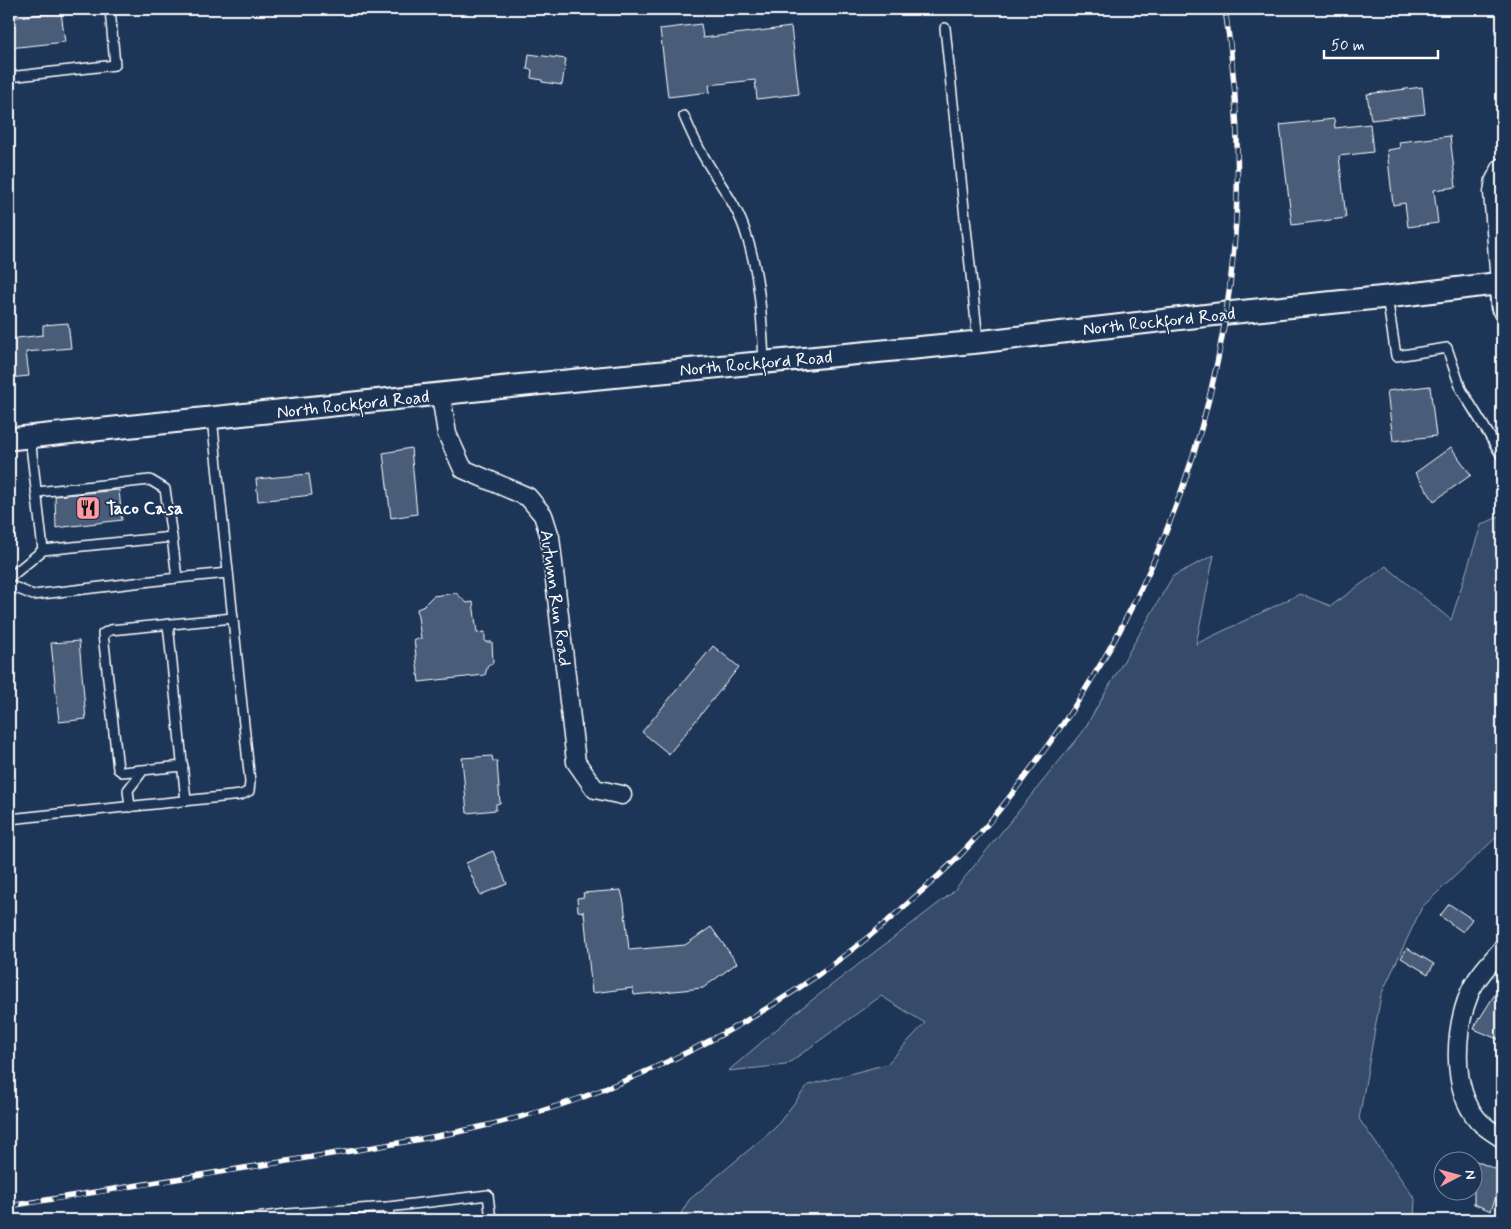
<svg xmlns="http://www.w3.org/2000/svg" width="1511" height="1229" viewBox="0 0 1511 1229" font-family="Mynerve,sans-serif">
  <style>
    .green { fill: #364b69; stroke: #9aa5b4 }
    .building { fill: #4a5d79; stroke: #fff }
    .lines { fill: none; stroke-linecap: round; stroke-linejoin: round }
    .service-casing { stroke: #fff; stroke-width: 12 }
    .minor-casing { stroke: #fff; stroke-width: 21 }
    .tertiary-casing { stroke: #fff; stroke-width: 25 }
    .service { stroke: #1d3557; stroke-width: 9 }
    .minor { stroke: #1d3557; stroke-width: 18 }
    .tertiary { stroke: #1d3557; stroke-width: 21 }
    .rail-casing { stroke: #fff; stroke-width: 5.5 }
    .rail { stroke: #1d3557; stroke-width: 4; stroke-dasharray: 11; stroke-linecap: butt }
    .labels { text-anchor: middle; stroke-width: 4; stroke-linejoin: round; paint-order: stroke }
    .street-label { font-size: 18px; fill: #fff; stroke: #1d3557 }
    .poi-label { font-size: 18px; font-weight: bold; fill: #fff; stroke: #1d3557; text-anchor: start }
  </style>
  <rect width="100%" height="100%" fill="#1d3557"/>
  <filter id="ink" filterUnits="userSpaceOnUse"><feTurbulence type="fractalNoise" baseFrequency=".02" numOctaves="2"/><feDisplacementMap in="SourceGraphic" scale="10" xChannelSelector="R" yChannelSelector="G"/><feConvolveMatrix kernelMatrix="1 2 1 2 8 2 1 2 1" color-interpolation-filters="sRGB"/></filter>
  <g filter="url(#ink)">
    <polygon class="green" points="1502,515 1502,832 1422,907 1381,995 1359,1119 1415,1199 1414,1220 677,1220 689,1200 775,1128 808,1085 887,1064 925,1023 881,996 786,1065 728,1071 799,1010 952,893 1082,733 1173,576 1214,555 1196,644 1300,594 1331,606 1386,566 1451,620 1481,525"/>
    <g class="building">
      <polygon points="61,12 65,42 9,48 9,18"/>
      <polygon points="701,24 703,38 791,27 799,94 757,99 755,80 709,85 710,92 668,97 660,29"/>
      <polygon points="529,54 566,59 562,85 542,82 542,80 531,78 532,70 527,69"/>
      <polygon points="1422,87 1425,114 1371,120 1367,94"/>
      <polygon points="1334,119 1335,128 1370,124 1373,152 1339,156 1346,218 1292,225 1280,125"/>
      <polygon points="1450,136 1456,187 1434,190 1438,223 1408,227 1405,203 1393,205 1387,150 1400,148 1399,142"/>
      <polygon points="68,323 71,348 26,352 29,376 9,378 9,339 43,335 43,325"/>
      <polygon points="1430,386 1436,436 1393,441 1387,391"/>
      <polygon points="1451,447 1471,475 1434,501 1415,473"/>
      <polygon points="411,448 417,514 391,518 383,453"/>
      <polygon points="309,474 312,495 258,501 256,479"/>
      <polygon points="119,490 122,520 56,528 55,496"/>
      <polygon points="456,593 467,603 473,602 477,633 485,632 485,642 492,642 493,663 488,665 485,675 419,682 414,639 421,639 417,609 422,607 433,596"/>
      <polygon points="79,641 86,719 59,722 51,643"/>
      <polygon points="713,646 739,667 669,754 642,732"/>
      <polygon points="492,756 493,761 497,761 500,803 496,804 496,810 467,813 462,758"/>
      <polygon points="493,851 507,884 480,895 466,863"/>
      <polygon points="621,890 624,903 629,950 685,945 711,927 737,963 703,988 634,995 633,988 592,993 584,912 578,911 577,898 584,897 583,893"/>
      <polygon points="1449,904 1472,919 1463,932 1440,916"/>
      <polygon points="1407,948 1434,964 1428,974 1401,958"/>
      <polygon points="1502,983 1502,1041 1474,1029 1479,1017 1480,1018"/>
      <polygon points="1474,1160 1502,1172 1502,1179 1491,1211 1474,1204"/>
    </g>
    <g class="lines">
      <defs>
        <g id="service">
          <polyline points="945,28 978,341"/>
          <polyline points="9,77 115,65 110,9"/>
          <path d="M684,116C690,130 696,144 704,157C718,182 738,206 746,234C760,275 762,319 764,362"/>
          <polyline points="1387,297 1396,356 1447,348 1461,389 1502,456"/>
          <polyline points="30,437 43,550 172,537 177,578 228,573"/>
          <polyline points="37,492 150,480 165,489 172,537"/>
          <polyline points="9,578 43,550"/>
          <polyline points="9,585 33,595 177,578"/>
          <polyline points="168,624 186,801"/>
          <polyline points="183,766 122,772 118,769 103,634 110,630 233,618"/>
          <polyline points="130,807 128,790 141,773 140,770"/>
          <polyline points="9,819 241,795 249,791 250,782 212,418"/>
          <polyline points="237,1220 287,1214 388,1207"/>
          <polyline points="390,1220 388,1207 488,1195 491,1220"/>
        </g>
        <g id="minor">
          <polyline points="1500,283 1493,192 1495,180 1502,167"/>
          <polyline points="441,395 447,434 463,469 528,497 543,515 550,537 576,762 595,789 622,795"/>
          <path d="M1502,949C1491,962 1477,976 1470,992C1455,1028 1450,1088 1478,1120C1484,1127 1494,1133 1502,1138"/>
        </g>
        <g id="tertiary">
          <polyline points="1500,283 1502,307"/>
          <polyline points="9,439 525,385 978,342 1227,313 1387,297 1502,283"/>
        </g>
      </defs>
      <use href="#service" class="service-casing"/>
      <use href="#minor" class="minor-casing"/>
      <use href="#tertiary" class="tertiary-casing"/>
      <use href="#service" class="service"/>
      <use href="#minor" class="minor"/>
      <use href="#tertiary" class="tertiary"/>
      <defs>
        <path id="rail" d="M9,1206C106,1191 203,1175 300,1159C393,1144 488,1131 578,1099C698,1055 810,991 906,905C925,888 945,871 963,852C993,820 1018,787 1043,752C1201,536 1267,273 1225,9"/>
      </defs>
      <use href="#rail" class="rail-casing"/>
      <use href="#rail" class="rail"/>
    </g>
  </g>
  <defs>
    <symbol id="restaurant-square" viewBox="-11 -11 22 22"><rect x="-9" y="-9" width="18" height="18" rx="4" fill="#ff9aa2" stroke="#1d3557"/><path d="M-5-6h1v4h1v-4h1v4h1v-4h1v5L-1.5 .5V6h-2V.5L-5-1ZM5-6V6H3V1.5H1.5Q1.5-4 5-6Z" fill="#111"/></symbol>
  </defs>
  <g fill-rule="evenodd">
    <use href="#restaurant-square" x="74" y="494" width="28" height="28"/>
  </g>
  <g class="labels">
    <g class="street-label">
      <text transform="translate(1159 321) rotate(-6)" y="6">North Rockford Road</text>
      <text transform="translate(756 363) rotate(-5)" y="6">North Rockford Road</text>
      <text transform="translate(353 404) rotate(-6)" y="6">North Rockford Road</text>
      <text transform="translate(556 598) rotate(82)" y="6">Autumn Run Road</text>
    </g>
    <g class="poi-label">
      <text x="106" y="514">Taco Casa</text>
    </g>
  </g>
  <rect width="1511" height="1229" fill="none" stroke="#1d3557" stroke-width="30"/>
  <rect x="15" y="15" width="1481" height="1199" fill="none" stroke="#fff" stroke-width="2" filter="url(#ink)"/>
  <g transform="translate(1458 1176) rotate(84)"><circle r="24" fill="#1d3557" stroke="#77869a"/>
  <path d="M0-4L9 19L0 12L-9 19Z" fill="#ff9aa2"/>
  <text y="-8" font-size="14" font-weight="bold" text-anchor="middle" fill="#ffffff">N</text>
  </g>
  <path d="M1324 50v8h114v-8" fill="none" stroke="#ffffff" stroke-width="2.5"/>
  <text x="1331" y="50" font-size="15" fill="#ffffff" stroke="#1d3557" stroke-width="4" paint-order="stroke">50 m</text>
</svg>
